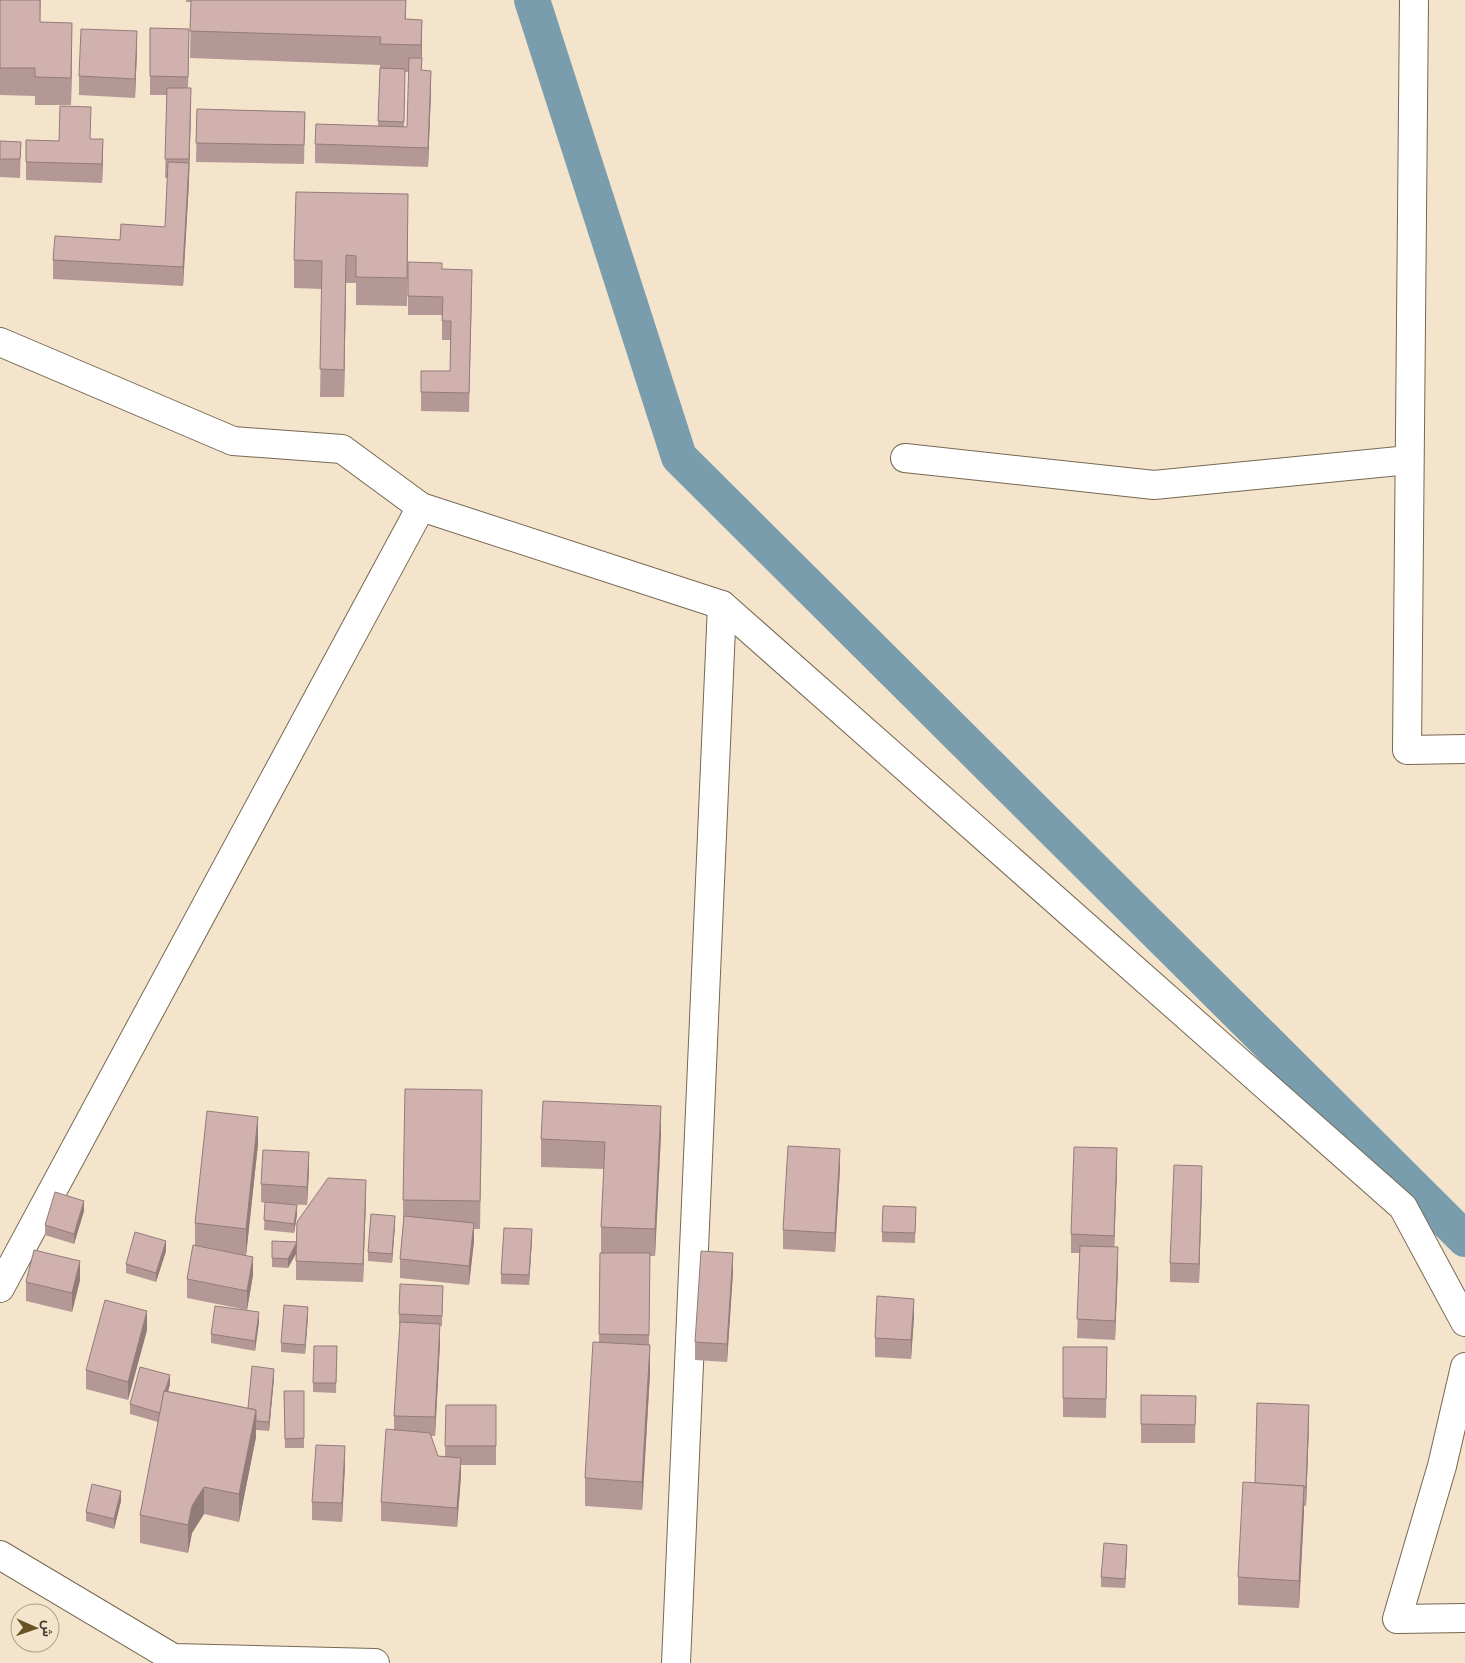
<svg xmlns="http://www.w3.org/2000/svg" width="1465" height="1663" viewBox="0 0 1465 1663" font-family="'Noto Sans',Vazirmatn,sans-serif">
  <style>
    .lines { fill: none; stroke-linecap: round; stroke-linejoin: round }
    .canal { stroke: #799dac; stroke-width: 36 }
    .minor-casing { stroke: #766852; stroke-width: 30 }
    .minor { stroke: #fff; stroke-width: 28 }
    .wall { fill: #b49896; fill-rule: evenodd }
    .shaded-wall { fill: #927c7a }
    .building { fill: #d1b1ae; stroke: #927c7a }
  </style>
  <rect width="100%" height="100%" fill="#f4e4cb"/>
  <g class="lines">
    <polyline class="canal" points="532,0 679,457 1465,1239"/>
    <defs>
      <g id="minor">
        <polyline points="1414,0 1407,750 1465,749"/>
        <polyline points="0,342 233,441 342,449 421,507 722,605 1403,1207 1465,1322"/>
        <polyline points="905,458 1154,485 1409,460"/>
        <polyline points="0,1288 421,507"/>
        <polyline points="1465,1367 1442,1466 1397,1619 1465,1618"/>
        <polyline points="0,1555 173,1658 375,1663"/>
        <polyline points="676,1663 722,605"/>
      </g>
    </defs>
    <use href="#minor" class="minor-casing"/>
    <use href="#minor" class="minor"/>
  </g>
  <g class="wall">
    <polygon points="0,0 41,0 40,22 72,50 71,105 35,105 35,96 0,95"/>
    <path d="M186,0H406V19L422,20V70L431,90L428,167L315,163V144L378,126L380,68V65L190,58L191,2H186ZM405,72H409L407,127H404Z"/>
    <polygon points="150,28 189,48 188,88 191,107 189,182 183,286 53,279 53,260 120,240 165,227 168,178 165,178 167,95 150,95"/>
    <polygon points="137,50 135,98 79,95 79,76"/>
    <polygon points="197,109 305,112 304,164 196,162"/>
    <polygon points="90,139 103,158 102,183 26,180 26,140 59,141"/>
    <polygon points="0,141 21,142 20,178 0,177"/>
    <polygon points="408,222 407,306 356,305 356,283 346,283 344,397 320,397 322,289 294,288 294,260"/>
    <polygon points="408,262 442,269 472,289 469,412 421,411 421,371 450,371 451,340 442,340 442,315 408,315"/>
    <polygon points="482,1117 480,1229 474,1229 474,1241 469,1285 400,1278 400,1259 403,1225 403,1200"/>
    <polygon points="661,1134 655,1256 650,1256 649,1345 650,1373 642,1510 585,1506 585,1478 599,1342 600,1253 601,1253 601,1227 604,1169 541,1167 541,1139"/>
    <polygon points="258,1144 246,1255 253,1275 247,1310 187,1298 187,1279 195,1245 195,1223"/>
    <polygon points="1117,1167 1114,1247 1118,1266 1115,1340 1077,1338 1080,1253 1071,1253 1071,1234"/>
    <polygon points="840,1168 835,1252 783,1249 783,1230"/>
    <polygon points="309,1171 307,1205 281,1204 297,1215 294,1233 264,1230 265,1203 261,1202 261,1184"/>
    <polygon points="1202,1185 1199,1283 1170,1282 1170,1263"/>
    <polygon points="366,1198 363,1282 296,1280 296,1253 288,1268 272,1267 272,1241 296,1242"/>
    <polygon points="916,1207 915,1243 882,1242 882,1232"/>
    <polygon points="84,1211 74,1244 45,1235 45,1225"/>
    <polygon points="395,1225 392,1263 368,1261 368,1252"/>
    <polygon points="532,1239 529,1285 501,1284 501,1274"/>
    <polygon points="166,1251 156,1282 126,1273 126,1264"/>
    <polygon points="733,1272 727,1362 695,1360 695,1342"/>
    <polygon points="80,1280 72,1312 26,1301 26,1282"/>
    <polygon points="443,1286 442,1326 440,1326 440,1343 435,1436 431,1436 438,1456 445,1456 446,1405 496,1405 496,1465 461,1465 461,1476 457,1527 381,1521 381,1502 394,1430 394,1416 400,1324 399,1324 399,1314"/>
    <polygon points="308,1316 305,1354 281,1352 281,1343"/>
    <polygon points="914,1317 911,1359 875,1357 875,1338"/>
    <polygon points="259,1322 255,1351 211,1343 211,1334"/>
    <polygon points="147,1330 128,1400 86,1389 86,1370"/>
    <polygon points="337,1346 336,1393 313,1392 313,1383"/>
    <polygon points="1063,1347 1107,1347 1106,1418 1063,1417"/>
    <polygon points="274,1378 269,1431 256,1430 256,1437 239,1522 204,1514 192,1533 188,1553 140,1543 140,1515 158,1422 130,1414 130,1404 170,1384 168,1391 248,1408"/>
    <polygon points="284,1391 304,1391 304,1448 285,1448"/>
    <polygon points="1141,1395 1196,1396 1195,1443 1141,1443"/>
    <polygon points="1309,1424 1306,1506 1304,1506 1299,1608 1238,1605 1238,1577 1255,1483"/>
    <polygon points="345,1465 342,1522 312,1520 312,1502"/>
    <polygon points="121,1501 114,1529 86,1521 86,1512"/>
    <polygon points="1127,1554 1125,1588 1101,1587 1101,1577"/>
  </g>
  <g class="shaded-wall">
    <polygon points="422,20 422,47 421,73 421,45"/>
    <polygon points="72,23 72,50 71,105 71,78"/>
    <polygon points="137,31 137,50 135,98 135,79"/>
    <polygon points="431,71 431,90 428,167 428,148"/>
    <polygon points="191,88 191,107 189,178 189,159"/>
    <polygon points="103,139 103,158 102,183 102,164"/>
    <polygon points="189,163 189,182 183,286 183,267"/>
    <polygon points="408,194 408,222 407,306 407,278"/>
    <polygon points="346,255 346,283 344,397 344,370"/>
    <polygon points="661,1106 661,1134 655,1256 655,1229"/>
    <polygon points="258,1117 258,1144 246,1256 246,1229"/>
    <polygon points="1117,1148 1117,1167 1114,1254 1114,1236"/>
    <polygon points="840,1149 840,1168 835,1252 835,1233"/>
    <polygon points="309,1152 309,1171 307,1205 307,1187"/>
    <polygon points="1202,1166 1202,1185 1199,1283 1199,1264"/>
    <polygon points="366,1180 366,1198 363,1282 363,1264"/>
    <polygon points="84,1201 84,1211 74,1244 74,1234"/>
    <polygon points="297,1205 297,1215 294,1233 294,1224"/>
    <polygon points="395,1216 395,1225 392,1263 392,1254"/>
    <polygon points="474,1223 474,1241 469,1285 469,1266"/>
    <polygon points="532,1229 532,1239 529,1285 529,1275"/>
    <polygon points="166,1241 166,1251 156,1282 156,1273"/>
    <polygon points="297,1242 297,1252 288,1268 288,1259"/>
    <polygon points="1118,1247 1118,1266 1115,1340 1115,1321"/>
    <polygon points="733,1253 733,1272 727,1362 727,1344"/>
    <polygon points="253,1257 253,1275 247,1310 247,1291"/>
    <polygon points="80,1261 80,1280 72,1312 72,1293"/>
    <polygon points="914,1299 914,1317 911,1359 911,1340"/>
    <polygon points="308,1307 308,1316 305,1354 305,1345"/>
    <polygon points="147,1311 147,1330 128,1400 128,1382"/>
    <polygon points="259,1312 259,1322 255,1351 255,1341"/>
    <polygon points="440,1324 440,1343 435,1436 435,1417"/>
    <polygon points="650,1345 650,1373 642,1510 642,1482"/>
    <polygon points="274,1369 274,1378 269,1431 269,1422"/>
    <polygon points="170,1375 170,1384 160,1422 160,1413"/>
    <polygon points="1309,1405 1309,1424 1306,1506 1306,1487"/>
    <polygon points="256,1410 256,1437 239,1522 239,1494"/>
    <polygon points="345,1446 345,1465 342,1522 342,1503"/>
    <polygon points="461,1458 461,1476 457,1527 457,1508"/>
    <polygon points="1304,1486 1304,1513 1299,1608 1299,1581"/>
    <polygon points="204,1487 204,1514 192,1533 188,1553 188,1525 192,1506"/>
    <polygon points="121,1491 121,1501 114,1529 114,1519"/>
    <polygon points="1127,1545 1127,1554 1125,1588 1125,1579"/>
  </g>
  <g class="building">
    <polygon points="0,0 40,0 40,22 72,23 71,78 35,77 35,68 0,68"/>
    <polygon points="191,0 406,0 405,19 422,20 421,45 380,44 381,37 190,31"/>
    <polygon points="150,28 189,29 188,77 150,76"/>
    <polygon points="81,29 137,31 135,79 79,76"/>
    <polygon points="409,58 422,58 421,70 431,71 428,148 315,144 316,124 407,127"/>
    <polygon points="380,68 405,69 404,122 378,121"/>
    <polygon points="167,88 191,88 189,159 165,159"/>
    <polygon points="60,106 91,107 90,139 103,139 102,164 26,162 26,140 59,141"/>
    <polygon points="197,109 305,112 304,145 196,143"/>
    <polygon points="0,141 21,142 20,159 0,159"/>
    <polygon points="168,162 189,163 183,267 53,260 55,236 120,240 121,224 165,227"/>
    <polygon points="296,192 408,194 407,278 356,277 356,256 346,255 344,370 320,369 322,261 294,260"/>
    <polygon points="408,262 442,263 442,269 472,270 469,393 421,392 421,371 450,371 451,321 442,321 443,297 408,296"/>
    <polygon points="405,1089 482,1090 480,1201 403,1200"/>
    <polygon points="543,1101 661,1106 655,1229 601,1227 605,1142 541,1139"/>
    <polygon points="207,1111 258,1117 246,1229 195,1223"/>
    <polygon points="788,1146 840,1149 835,1233 783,1230"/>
    <polygon points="1074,1147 1117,1148 1114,1236 1071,1234"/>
    <polygon points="263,1150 309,1152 307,1187 261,1184"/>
    <polygon points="1174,1165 1202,1166 1199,1264 1170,1263"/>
    <polygon points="328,1178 366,1180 363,1264 296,1261 297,1222"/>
    <polygon points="55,1192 84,1201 74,1234 45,1225"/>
    <polygon points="265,1202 297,1205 294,1224 264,1220"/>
    <polygon points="883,1206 916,1207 915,1233 882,1232"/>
    <polygon points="371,1214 395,1216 392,1254 368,1252"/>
    <polygon points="404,1216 474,1223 469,1266 400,1259"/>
    <polygon points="504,1228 532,1229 529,1275 501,1274"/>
    <polygon points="135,1232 166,1241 156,1273 126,1264"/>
    <polygon points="272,1241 297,1242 288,1259 272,1258"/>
    <polygon points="193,1245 253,1257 247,1291 187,1279"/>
    <polygon points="1080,1246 1118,1247 1115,1321 1077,1319"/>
    <polygon points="34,1250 80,1261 72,1293 26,1282"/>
    <polygon points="701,1251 733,1253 727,1344 695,1342"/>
    <polygon points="600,1253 650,1253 649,1335 599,1334"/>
    <polygon points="400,1284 443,1286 442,1316 399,1314"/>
    <polygon points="877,1296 914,1299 911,1340 875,1338"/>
    <polygon points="105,1300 147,1311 128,1382 86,1370"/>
    <polygon points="284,1305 308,1307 305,1345 281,1343"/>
    <polygon points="215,1306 259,1312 255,1341 211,1334"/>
    <polygon points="400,1322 440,1324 435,1417 394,1416"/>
    <polygon points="593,1342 650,1345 642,1482 585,1478"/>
    <polygon points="314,1346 337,1346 336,1383 313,1383"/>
    <polygon points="1063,1347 1107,1347 1106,1399 1063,1398"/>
    <polygon points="252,1366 274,1369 269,1422 256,1421 256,1410 248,1408"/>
    <polygon points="140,1367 170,1375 165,1391 164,1391 160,1413 130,1404"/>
    <polygon points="164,1391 256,1410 239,1494 204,1487 192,1506 188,1525 140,1515"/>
    <polygon points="284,1391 304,1391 304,1438 285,1439"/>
    <polygon points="1141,1395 1196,1396 1195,1425 1141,1424"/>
    <polygon points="1257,1403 1309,1405 1306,1487 1304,1487 1304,1486 1255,1483"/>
    <polygon points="446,1405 496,1405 496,1446 445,1446"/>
    <polygon points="386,1429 430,1433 438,1456 461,1458 457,1508 381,1502"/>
    <polygon points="316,1445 345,1446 342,1503 312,1502"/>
    <polygon points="1243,1482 1304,1486 1299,1581 1238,1577"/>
    <polygon points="92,1484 121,1491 114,1519 86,1512"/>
    <polygon points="1104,1543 1127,1545 1125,1579 1101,1577"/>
  </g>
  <g transform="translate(35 1628) rotate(92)"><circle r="24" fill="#f4e4cb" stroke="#ada18e"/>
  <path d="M0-4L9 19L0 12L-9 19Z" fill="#695322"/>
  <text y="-8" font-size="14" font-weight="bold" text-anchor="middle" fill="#423c32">ش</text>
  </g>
</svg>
